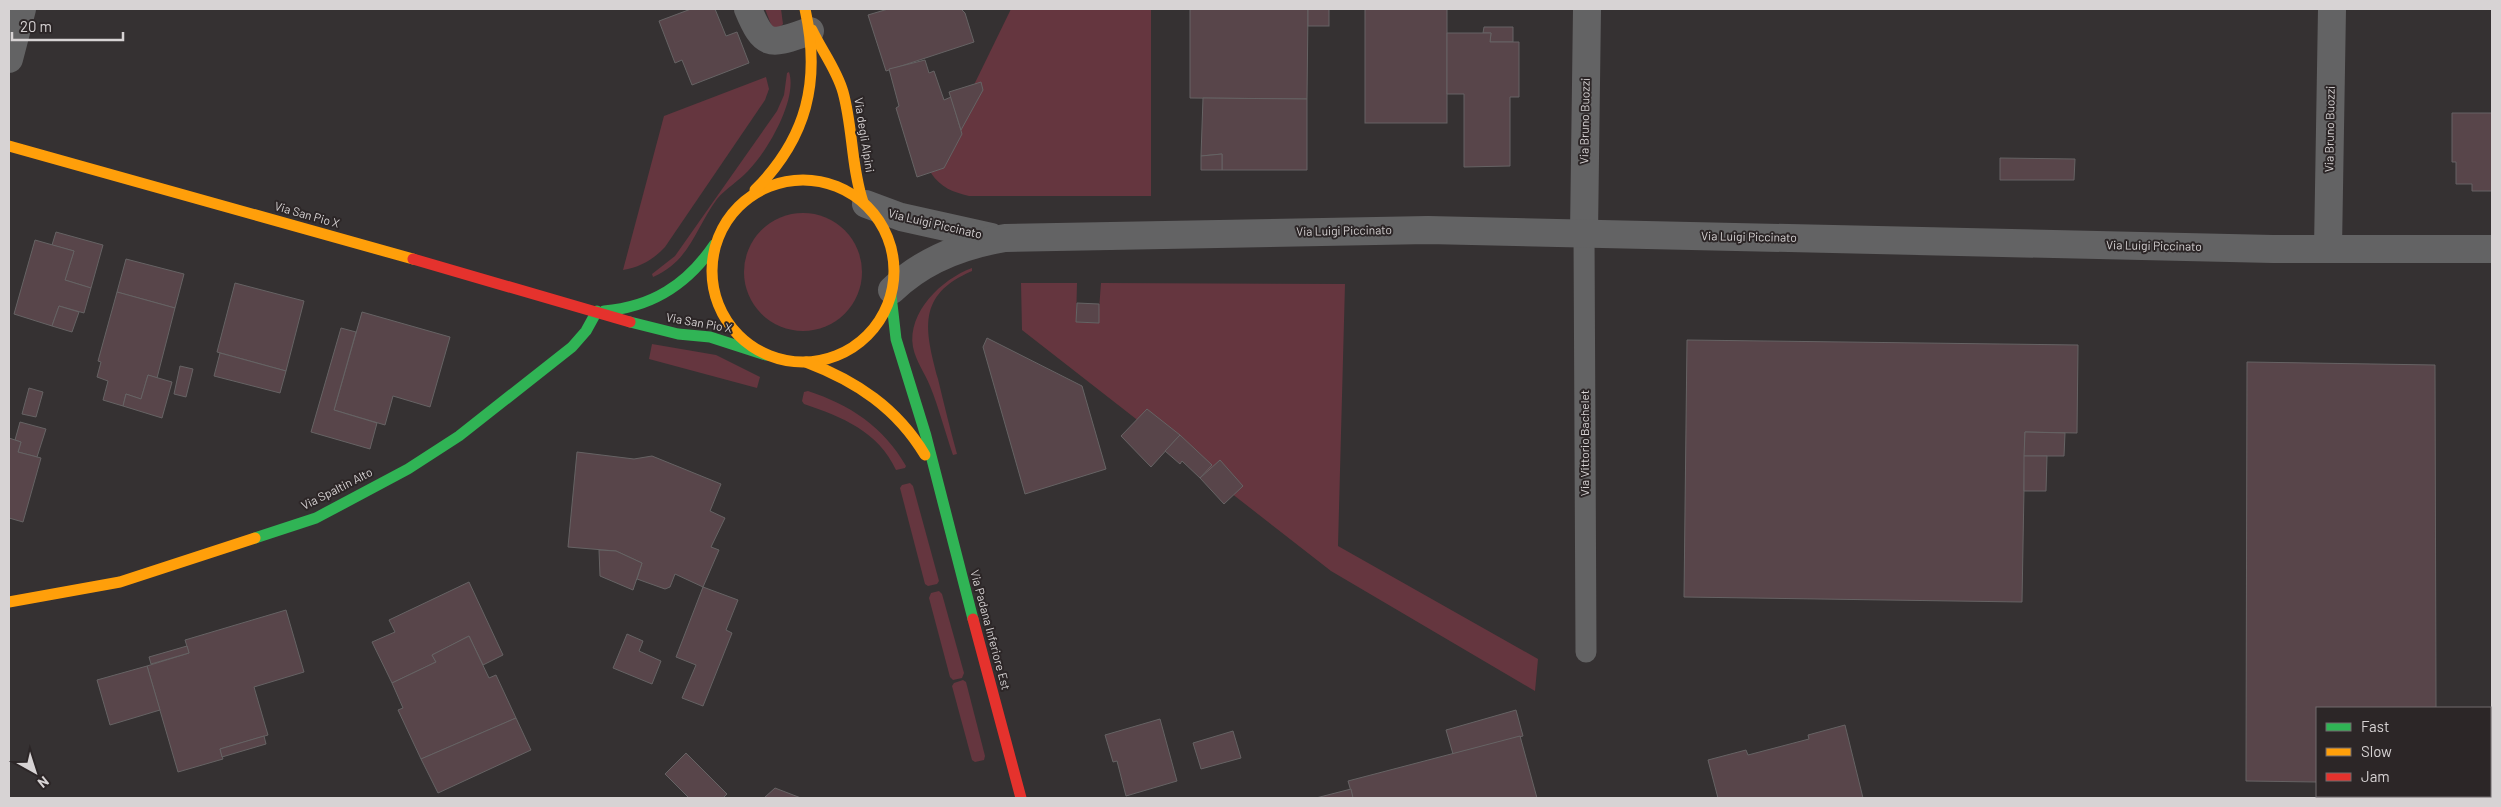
<svg xmlns="http://www.w3.org/2000/svg" width="2501" height="807" viewBox="0 0 2501 807" font-family="Barlow,sans-serif">
  <style>
    .green { fill: #65363f }
    .building { fill: #58454a; stroke: #666364 }
    .lines { fill: none; stroke-linecap: round; stroke-linejoin: round }
    .lane { stroke: #636364; stroke-width: 21 }
    .street { stroke: #636364; stroke-width: 28 }
    .fast { stroke: #30b455; stroke-width: 11 }
    .slow { stroke: #ff9f0a; stroke-width: 11 }
    .jam { stroke: #e5322d; stroke-width: 11 }
    .labels { text-anchor: middle; stroke-width: 4; stroke-linejoin: round; paint-order: stroke }
    .street-label { font-size: 12px; fill: #d7d3d4; stroke: #2c2627 }
  </style>
  <rect width="100%" height="100%" fill="#353132"/>
  <g class="green">
    <polygon points="765,9 781,9 783,24 780,27 772,27"/>
    <path d="M1011,9H1151V196H969C953,192 941,188 931,173Z"/>
    <path d="M789,72C798,99 767,152 748,171C739,181 726,188 717,199C695,229 690,261 653,277L652,274L675,256L777,111L784,95L787,73Z"/>
    <path d="M766,77L769,89L765,100L665,247C653,260 640,267 623,270L664,116Z"/>
    <circle cx="803" cy="272" r="59"/>
    <path d="M972,268V271C916,295 925,330 938,379C944,404 950,429 957,454L953,455C945,432 939,408 930,386C925,373 916,362 913,347C907,312 942,279 972,268Z"/>
    <polygon points="1021,283 1077,283 1076,322 1098,323 1101,283 1345,284 1338,546 1538,659 1535,691 1331,571 1022,330"/>
    <polygon points="652,344 716,355 760,377 757,388 649,359"/>
    <path d="M808,391C850,405 883,426 906,466L905,468L896,470C878,431 842,417 804,404L802,401L804,392Z"/>
    <polygon points="910,483 913,486 939,581 937,584 928,586 925,584 900,488 902,485"/>
    <polygon points="939,591 942,594 964,673 962,678 953,680 950,677 929,598 931,593"/>
    <polygon points="963,680 966,682 985,756 984,760 975,762 972,760 952,686 954,683"/>
  </g>
  <g class="building">
    <polygon points="691,9 715,9 726,36 737,32 749,63 692,85 682,60 675,63 659,21"/>
    <polygon points="888,9 961,9 965,13 974,42 886,71 868,15"/>
    <polygon points="1190,9 1308,9 1307,99 1190,98"/>
    <rect x="1308" y="9" width="21" height="17"/>
    <rect x="1365" y="9" width="82" height="114"/>
    <polygon points="1484,27 1513,27 1513,42 1490,42 1491,33 1483,33"/>
    <polygon points="1447,33 1491,33 1490,42 1519,42 1519,97 1510,97 1510,166 1464,167 1464,94 1447,94"/>
    <polygon points="925,60 929,73 934,71 944,100 951,97 962,134 944,168 917,177 896,108 899,106 889,69"/>
    <polygon points="981,82 983,90 961,130 949,92"/>
    <polygon points="1203,98 1307,99 1307,170 1222,170 1222,154 1201,156"/>
    <polygon points="2452,113 2492,113 2492,191 2472,191 2472,184 2456,184 2456,162 2452,162"/>
    <polygon points="1222,154 1222,170 1201,170 1201,156"/>
    <polygon points="2000,158 2075,159 2074,180 2000,180"/>
    <polygon points="56,232 103,245 91,288 65,280 74,251 52,245"/>
    <polygon points="35,240 74,251 65,280 91,288 84,313 59,306 52,326 14,314"/>
    <polygon points="126,259 184,274 175,308 117,292"/>
    <polygon points="235,283 304,301 286,371 217,352"/>
    <polygon points="117,292 175,308 157,378 148,375 141,399 126,394 123,406 103,400 108,381 97,377 101,362 98,361"/>
    <polygon points="1077,303 1099,304 1099,323 1076,322"/>
    <polygon points="59,306 79,312 72,332 52,326"/>
    <polygon points="362,312 450,337 430,407 393,396 385,425 334,410"/>
    <polygon points="341,328 356,332 334,410 377,423 370,449 311,432"/>
    <polygon points="987,338 1082,386 1106,469 1025,494 983,347"/>
    <polygon points="1687,340 2078,345 2077,433 2025,432 2022,602 1684,597"/>
    <polygon points="220,353 286,371 280,393 214,376"/>
    <polygon points="2247,362 2435,365 2436,708 2317,708 2317,782 2246,781"/>
    <polygon points="180,366 193,369 186,397 174,394"/>
    <polygon points="148,375 172,382 162,418 123,406 126,394 141,399"/>
    <polygon points="29,388 43,392 36,417 22,414"/>
    <polygon points="1147,409 1180,435 1151,467 1121,436"/>
    <polygon points="20,422 46,429 37,457 18,452 21,442 15,440"/>
    <polygon points="2025,432 2065,433 2064,456 2024,456"/>
    <polygon points="1180,435 1212,465 1200,478 1182,461 1180,464 1165,451"/>
    <polygon points="9,438 21,442 18,452 41,458 23,522 9,518"/>
    <polygon points="577,452 634,459 652,456 721,484 710,511 725,518 711,547 719,550 703,587 675,574 670,587 665,589 637,579 642,563 616,551 568,547"/>
    <polygon points="2024,456 2047,456 2046,491 2024,491"/>
    <polygon points="1220,460 1243,486 1224,504 1200,478"/>
    <polygon points="599,550 616,551 642,563 633,590 600,576"/>
    <polygon points="469,582 503,655 483,665 469,636 432,655 436,662 392,683 372,642 395,632 389,620"/>
    <polygon points="703,587 738,600 726,630 732,633 703,706 682,698 696,665 676,657"/>
    <polygon points="286,610 304,672 254,687 268,735 220,749 223,759 178,772 147,666 189,653 185,640"/>
    <polygon points="627,634 643,641 639,651 661,661 652,684 613,668"/>
    <polygon points="469,636 489,678 496,675 516,718 421,759 398,710 403,708 392,683 436,662 432,655"/>
    <polygon points="187,646 189,653 151,664 149,657"/>
    <polygon points="147,666 160,710 110,725 97,680"/>
    <polygon points="1516,710 1523,736 1453,754 1446,730"/>
    <polygon points="516,718 531,750 438,793 421,759"/>
    <polygon points="1160,719 1177,781 1126,796 1117,761 1113,762 1105,735"/>
    <polygon points="1845,725 1863,798 1718,798 1708,760 1746,750 1748,755 1809,739 1808,735"/>
    <polygon points="1233,731 1241,758 1201,769 1193,743"/>
    <polygon points="264,736 266,744 222,757 220,749"/>
    <polygon points="1520,736 1537,798 1353,798 1348,781"/>
    <polygon points="686,753 727,794 723,798 689,798 665,774"/>
    <polygon points="775,788 801,798 764,798"/>
    <polygon points="1351,789 1353,798 1316,798"/>
  </g>
  <g class="lines">
    <polyline class="lane" points="1584,233 1586,652"/>
    <g class="street">
      <path d="M748,9C765,50 771,44 810,31"/>
      <polyline points="9,59 22,9"/>
      <polyline points="866,204 901,217 991,237"/>
      <polyline points="1584,233 1587,9"/>
      <polyline points="2328,248 2332,9"/>
      <path d="M892,290C923,260 962,245 1005,238L1428,230L2273,249H2492"/>
    </g>
    <g class="fast">
      <polyline points="891,295 896,339 926,436 973,619"/>
      <path d="M604,311C652,307 687,285 714,245"/>
      <polyline points="630,322 678,334 710,337 766,355"/>
      <polyline points="255,538 316,518 408,469 459,436 572,347 586,331 597,311"/>
    </g>
    <g class="slow">
      <path d="M812,30C822,51 837,70 843,92C853,128 851,166 863,202"/>
      <polyline points="9,146 413,259"/>
      <circle cx="803" cy="271" r="91"/>
      <path d="M755,190C807,138 821,81 805,9"/>
      <path d="M806,362C856,381 897,408 925,455"/>
      <polyline points="9,602 120,582 255,538"/>
    </g>
    <g class="jam">
      <polyline points="413,259 630,322"/>
      <polyline points="973,619 1021,798"/>
    </g>
  </g>
  <g class="labels">
    <g class="street-label">
      <text transform="translate(1585 121) rotate(-89)" y="4">Via Bruno Buozzi</text>
      <text transform="translate(2330 129) rotate(-89)" y="4">Via Bruno Buozzi</text>
      <text transform="translate(864 135) rotate(81)" y="4">Via degli Alpini</text>
      <text transform="translate(307 215) rotate(16)" y="4">Via San Pio X</text>
      <text transform="translate(935 224) rotate(13)" y="4">Via Luigi Piccinato</text>
      <text transform="translate(1344 231) rotate(-1)" y="4">Via Luigi Piccinato</text>
      <text transform="translate(1749 237) rotate(1)" y="4">Via Luigi Piccinato</text>
      <text transform="translate(2154 246) rotate(1)" y="4">Via Luigi Piccinato</text>
      <text transform="translate(699 323) rotate(10)" y="4">Via San Pio X</text>
      <text transform="translate(1585 443) rotate(-90)" y="4">Via Vittorio Bachelet</text>
      <text transform="translate(337 489) rotate(-27)" y="4">Via Spaltin Alto</text>
      <text transform="translate(990 630) rotate(75)" y="4">Via Padana Inferiore Est</text>
    </g>
  </g>
  <rect width="2501" height="807" fill="none" stroke="#d7d3d4" stroke-width="20"/>
  <rect x="2316" y="707" width="175" height="90" fill="#2c2627" stroke="#706b6c"/>
  <rect x="2326" y="723" width="25" height="8" fill="#30b455" stroke="#706b6c"/>
  <text x="2361" y="732" font-size="15" fill="#d7d3d4">Fast</text>
  <rect x="2326" y="748" width="25" height="8" fill="#ff9f0a" stroke="#706b6c"/>
  <text x="2361" y="757" font-size="15" fill="#d7d3d4">Slow</text>
  <rect x="2326" y="773" width="25" height="8" fill="#e5322d" stroke="#706b6c"/>
  <text x="2361" y="782" font-size="15" fill="#d7d3d4">Jam</text>
  <g transform="translate(35 772) rotate(141)" stroke="#2c2627" stroke-width="4" paint-order="stroke">
  <path d="M0-4L9 19L0 12L-9 19Z" fill="#d7d3d4"/>
  <text y="-8" font-size="14" font-weight="bold" text-anchor="middle" fill="#d7d3d4">N</text>
  </g>
  <path d="M12 32v8h111v-8" fill="none" stroke="#d7d3d4" stroke-width="2.5"/>
  <text x="20" y="32" font-size="15" fill="#d7d3d4" stroke="#2c2627" stroke-width="4" paint-order="stroke">20 m</text>
</svg>
